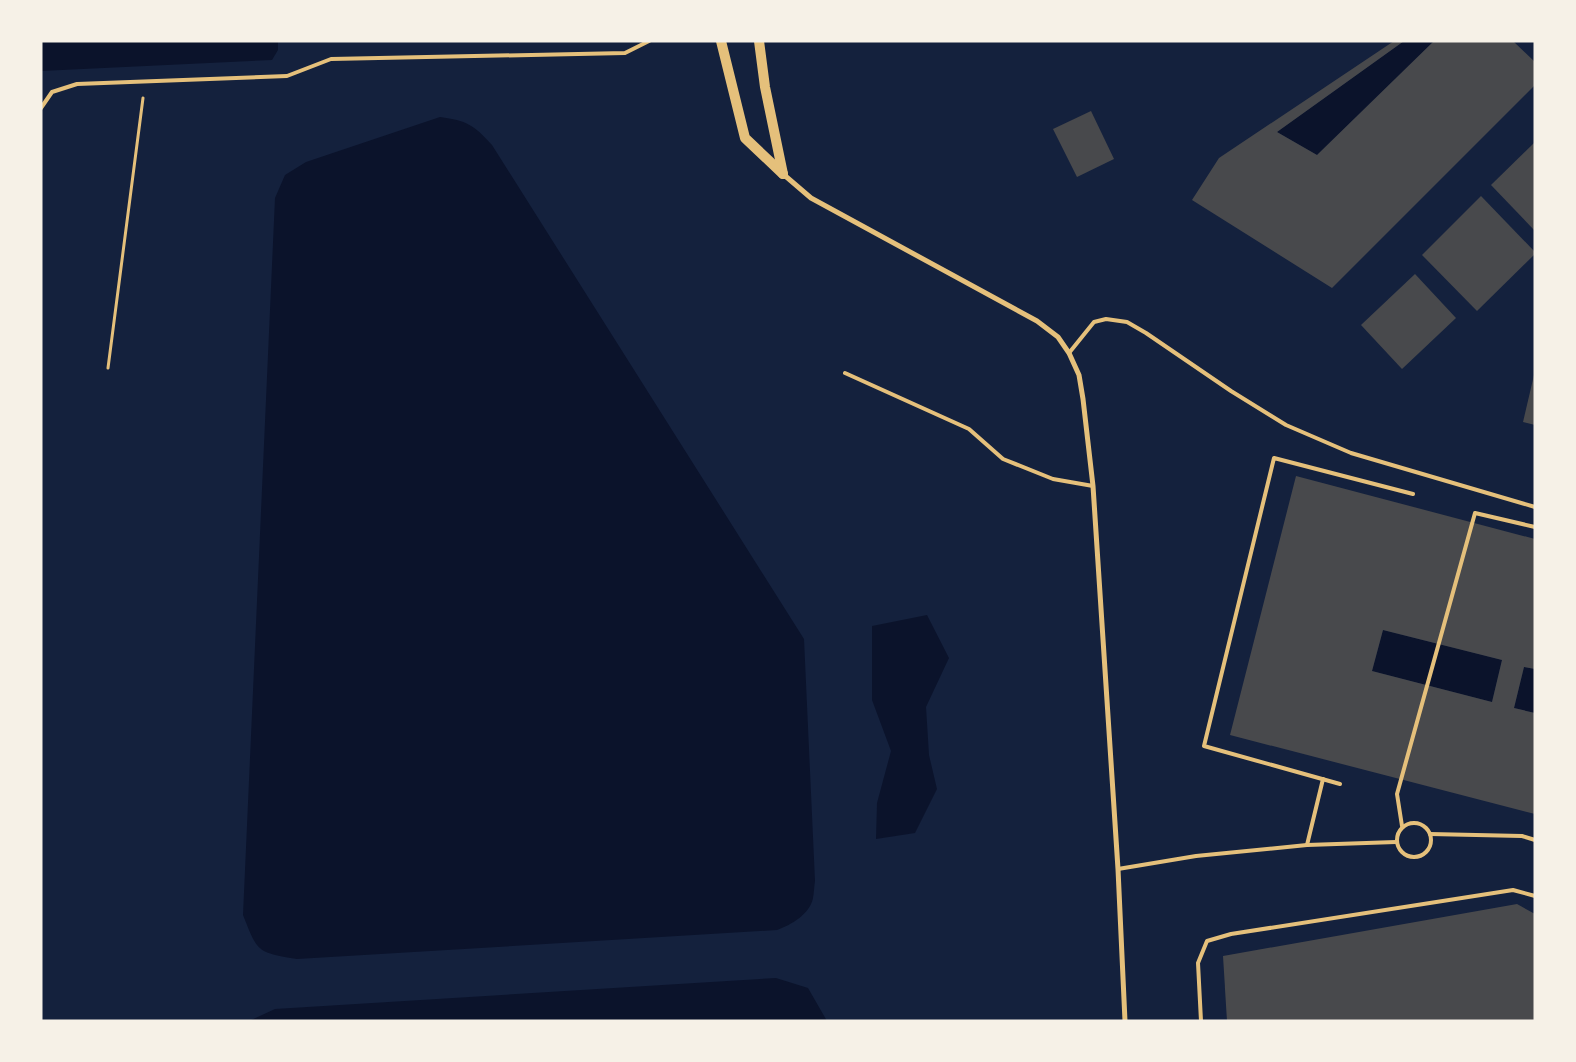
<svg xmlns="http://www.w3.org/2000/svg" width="1576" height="1062" viewBox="0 0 1576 1062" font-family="'PT Sans',sans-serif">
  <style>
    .water { fill: #0b132b }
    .building { fill: #48494c; fill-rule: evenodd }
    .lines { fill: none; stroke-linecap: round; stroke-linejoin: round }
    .path { stroke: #e5c07b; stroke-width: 3 }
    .service { stroke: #e5c07b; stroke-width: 4 }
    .minor { stroke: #e5c07b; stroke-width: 5 }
    .secondary { stroke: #e5c07b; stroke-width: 10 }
  </style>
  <rect width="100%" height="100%" fill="#14213d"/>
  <g class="water">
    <polygon points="41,41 278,41 278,50 272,60 41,71"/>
    <polygon points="1404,41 1434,41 1317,155 1277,132"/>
    <path d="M440,117C467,121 473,124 492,145L804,639L815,881C814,887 814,893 813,898C810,914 791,925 777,930L297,959C257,952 258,953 243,915L275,198L285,175L306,162Z"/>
    <polygon points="927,615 949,658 926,707 929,755 937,789 915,833 876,839 877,803 891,751 872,700 872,626"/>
    <polygon points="1383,630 1502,660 1492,702 1372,671"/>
    <polygon points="1524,667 1535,669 1535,713 1514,708"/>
    <polygon points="776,978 808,988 827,1021 249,1021 275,1009"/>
  </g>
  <g class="building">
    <polygon points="1394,41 1404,41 1277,132 1317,155 1434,41 1513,41 1535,62 1535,85 1332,288 1192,200 1219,158"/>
    <polygon points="1091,111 1114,159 1077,177 1053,129"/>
    <polygon points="1535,142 1535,231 1491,185"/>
    <polygon points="1481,196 1535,252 1535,254 1477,311 1422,255"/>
    <polygon points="1415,274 1456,318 1402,369 1361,325"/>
    <polygon points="1534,375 1535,375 1535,425 1523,422"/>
    <path d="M1296,476L1535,539V669L1524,667L1514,708L1535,713V814L1230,735ZM1383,630L1502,660L1492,702L1372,671Z"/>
    <polygon points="1517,904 1535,914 1535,1021 1227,1021 1223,956"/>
  </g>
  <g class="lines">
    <polyline class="path" points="108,368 143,98"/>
    <g class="service">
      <polyline points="41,108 52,92 77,84 287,76 331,59 625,53 649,41"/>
      <polyline points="1069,353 1094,322 1106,319 1127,322 1146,333 1231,391 1286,425 1351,453 1535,507"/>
      <polyline points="845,373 969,429 1003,459 1053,479 1093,486"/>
      <polyline points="1340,784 1204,746 1274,458 1413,494"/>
      <circle cx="1414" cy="840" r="17"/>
      <polyline points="1402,826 1397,794 1475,513 1535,527"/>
      <polyline points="1430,834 1522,836 1535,840"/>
      <polyline points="1307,845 1323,779"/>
      <polyline points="1118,869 1196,856 1307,845 1396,842"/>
      <polyline points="1201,1021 1198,963 1207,941 1231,934 1513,890 1535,896"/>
    </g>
    <polyline class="minor" points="783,174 811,198 1037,321 1058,337 1069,353 1079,375 1083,399 1093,486 1118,869 1125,1021"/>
    <g class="secondary">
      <polyline points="721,41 745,138 783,174"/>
      <polyline points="759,41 765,87 783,174"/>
    </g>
  </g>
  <rect width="1576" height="1062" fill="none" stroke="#f6f1e7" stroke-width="85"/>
</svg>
